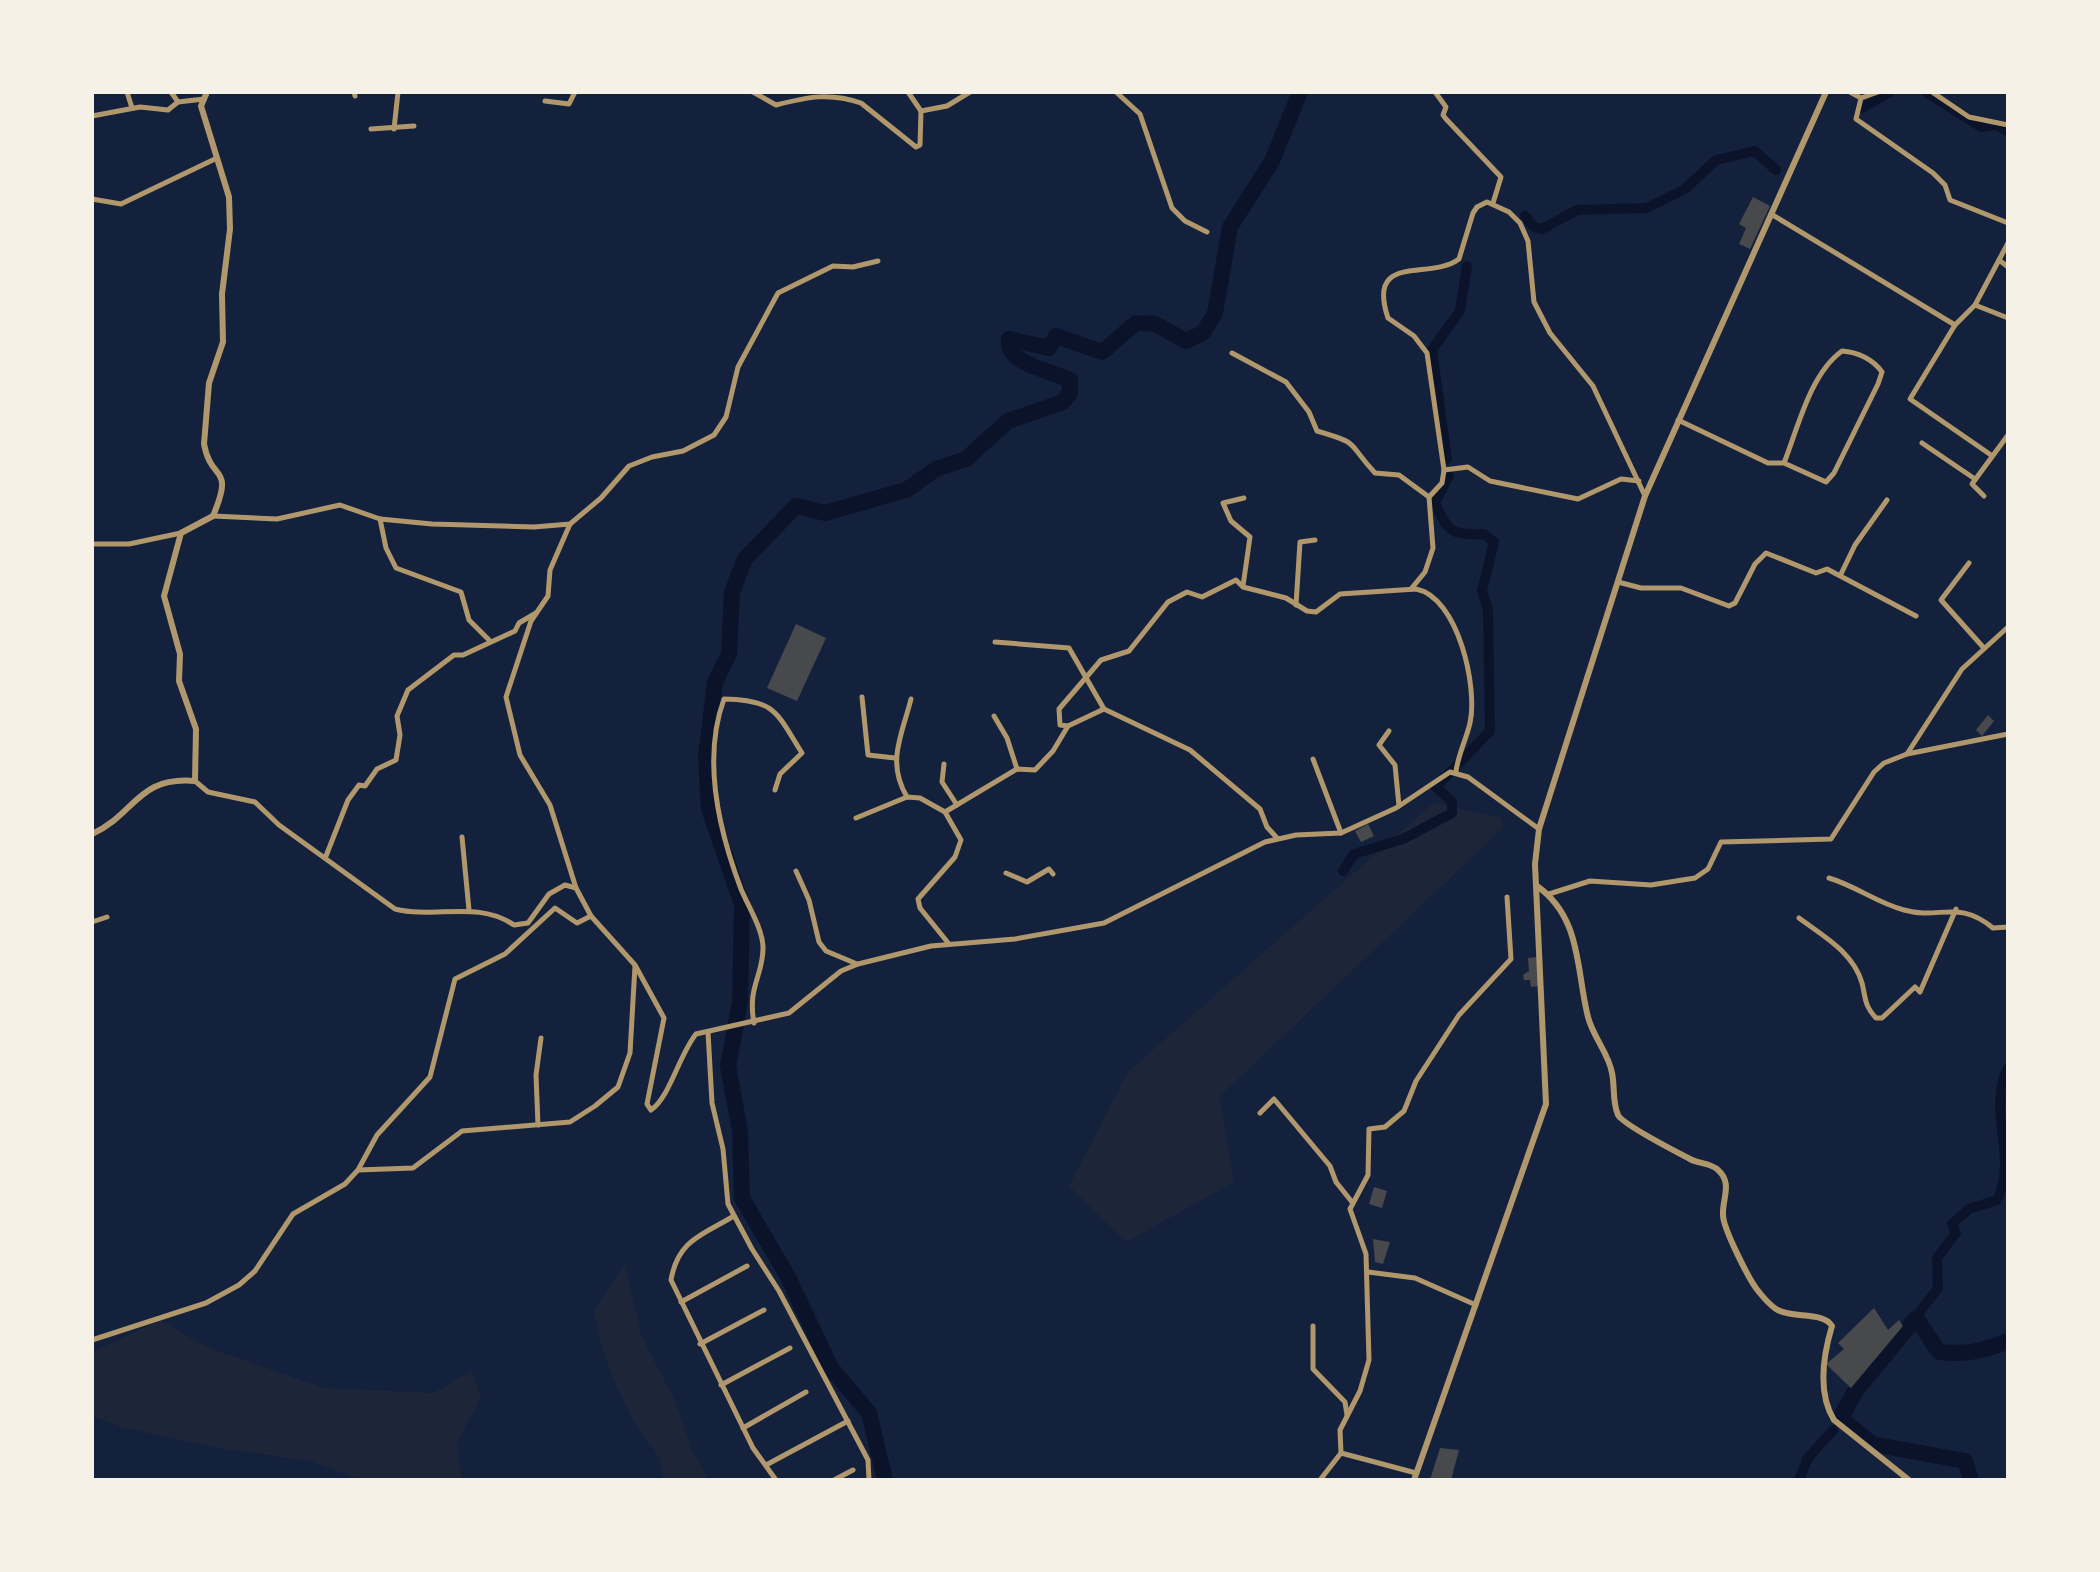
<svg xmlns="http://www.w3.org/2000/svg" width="2100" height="1572" viewBox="0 0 2100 1572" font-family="Rubik,sans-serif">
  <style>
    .green { fill: #1d2539 }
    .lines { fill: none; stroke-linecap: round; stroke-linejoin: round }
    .canal { stroke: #0b132b; stroke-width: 10 }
    .river { stroke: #0b132b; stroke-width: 16 }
    .building { fill: #48494c }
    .minor { stroke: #b1986c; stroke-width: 5 }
    .tertiary { stroke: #b1986c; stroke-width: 6 }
  </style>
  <rect width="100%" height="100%" fill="#14213d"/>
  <g class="green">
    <polygon points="1433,803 1500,818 1504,827 1220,1096 1234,1182 1126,1242 1069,1186 1128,1072"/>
    <path d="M625,1264L641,1335L675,1401L692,1451L709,1480H664C658,1442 648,1449 634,1421C615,1384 600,1351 594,1310Z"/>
    <polygon points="161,1320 204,1346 323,1388 433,1393 472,1371 481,1397 457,1443 462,1480 361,1480 310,1461 220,1448 124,1428 92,1416 92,1352"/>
  </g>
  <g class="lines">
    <g class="canal">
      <polyline points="1926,92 1981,127 1996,125 2008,131"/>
      <polyline points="1862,108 1890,92"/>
      <polyline points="1525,216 1534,227 1542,229 1577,210 1647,208 1685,189 1716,160 1755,151 1776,170"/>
      <polyline points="1447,459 1432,350 1460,311 1467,266"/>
      <path d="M1343,871L1354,854L1403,839L1452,813V802L1436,787L1490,731L1488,610L1482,591L1494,542L1484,534C1451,535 1449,533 1435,503L1449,475"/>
      <path d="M1845,1417L1859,1391L1938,1288L1937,1258L1956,1233L1952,1224L1969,1209L1997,1200C2019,1157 1986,1112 2008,1068"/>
      <polyline points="1799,1480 1808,1458 1833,1430"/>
    </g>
    <g class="river">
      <path d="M885,1480L869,1413L831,1368L788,1277L742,1198L740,1131L728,1066L740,1002L742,905L709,809L706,756L715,682L729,654L732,592L745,559L796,506L825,513L906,490L936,469L966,459L1008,421L1063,402L1070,393V380C1052,371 1005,364 1009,339L1049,348L1056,336L1102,352L1136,323L1155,324L1186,341L1203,333L1215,313L1230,227L1272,161L1300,92"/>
      <path d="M1971,1480L1965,1461L1872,1444L1840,1418L1854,1393L1916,1318L1939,1352C1965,1355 1984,1351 2008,1341"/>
    </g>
  </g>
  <g class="building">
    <polygon points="1753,197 1770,206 1750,249 1739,244 1746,228 1739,224"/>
    <polygon points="796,624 826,638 797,701 767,688"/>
    <polygon points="1988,715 1994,721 1982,736 1976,730"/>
    <polygon points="1368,824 1374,836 1361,842 1355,831"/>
    <polygon points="1537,957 1540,986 1531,987 1530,980 1524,980 1523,975 1529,971 1528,958"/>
    <polygon points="1374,1187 1387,1191 1382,1208 1369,1204"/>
    <polygon points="1373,1239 1390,1242 1383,1264 1375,1262"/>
    <polygon points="1874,1308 1888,1330 1899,1320 1903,1326 1851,1388 1826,1364 1844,1349 1838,1343"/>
    <polygon points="1440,1448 1459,1450 1451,1480 1430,1480"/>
  </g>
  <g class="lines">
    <g class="minor">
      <polyline points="127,92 132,108"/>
      <polyline points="171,92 178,102 204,99"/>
      <polyline points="354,92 355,96"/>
      <path d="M753,92L776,105C808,97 829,92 861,103L916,147L920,145L921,111L947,106L970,92"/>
      <polyline points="908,92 921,111"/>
      <polyline points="1116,92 1140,114 1172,208 1185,221 1207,232"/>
      <polyline points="1435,92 1446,107 1443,115 1446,119 1501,177 1493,203"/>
      <polyline points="1850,92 1861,98 1856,119 1933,173 1945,185 1950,200 2008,223"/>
      <polyline points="1932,92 1969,117 2008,125"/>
      <polyline points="1861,98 1878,92"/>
      <polyline points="545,101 569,104 575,92"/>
      <polyline points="92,116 140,107 168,110 178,102"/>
      <polyline points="371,129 414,126"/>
      <polyline points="394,129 398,92"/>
      <polyline points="92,199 121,204 217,158"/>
      <polyline points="1771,214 1955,325"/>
      <polyline points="1999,260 2008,267"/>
      <polyline points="1975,305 2008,243"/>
      <path d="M1232,353L1286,382L1309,412L1317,431C1362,444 1346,442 1375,473L1399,475L1429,497L1433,548L1425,572L1411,589"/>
      <path d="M1678,420L1768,463H1784L1826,482L1834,473L1878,384L1882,372C1873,359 1857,352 1842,351C1810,374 1798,428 1784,463"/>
      <polyline points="1922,443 1975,479"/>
      <polyline points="1991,455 1910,399 1955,325 1975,305 2008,318"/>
      <polyline points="1444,470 1468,467 1490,481 1578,499 1621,479 1639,481"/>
      <polyline points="1984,496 1972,484 2008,435"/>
      <path d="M1429,497L1442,483L1444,470L1427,353L1414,336L1388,318C1366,252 1430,281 1459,259L1473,213L1477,207L1487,202L1509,212L1520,223L1528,241L1534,302L1550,333L1593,386L1645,496"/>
      <polyline points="213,516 277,519 340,505 380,519 432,524 534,527 570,524 601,498 629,466 652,457 683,451 714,435 726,417 738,367 778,293 833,266 853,267 878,261"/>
      <polyline points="380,519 386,548 396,568 461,592 469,620 490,641"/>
      <polyline points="570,524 550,570 548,596 531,621 506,697 520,755 550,805 576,888"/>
      <polyline points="92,544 129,544 181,533"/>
      <polyline points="1969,563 1941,600 1983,647"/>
      <polyline points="1841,574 1855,545 1887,500"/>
      <polyline points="1618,582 1641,588 1681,588 1729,606 1735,603 1755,564 1766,553 1816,573 1827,569 1916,616"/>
      <polyline points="1243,586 1250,537 1231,521 1223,503 1244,498"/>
      <polyline points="1296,605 1300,542 1315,540"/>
      <polyline points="995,642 1069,648 1104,709"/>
      <polyline points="862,697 868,755 895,758"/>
      <polyline points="994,716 1007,738 1017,769"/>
      <path d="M1068,726L1060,725L1059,709L1101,660L1129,651L1168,602L1187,592L1202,597L1236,580L1243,587L1286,598L1307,611L1316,612L1340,594L1416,589C1458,597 1478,687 1470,723C1466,740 1459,752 1456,771"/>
      <polyline points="1389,731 1379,745 1395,765 1399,806"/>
      <polyline points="1907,754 2008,734"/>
      <polyline points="1313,759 1341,833"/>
      <polyline points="944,764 942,782 957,805"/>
      <path d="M195,781L208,792L255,802L279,825L395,909C435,919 477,900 514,925L528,923L549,894L565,885L576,888L591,916L635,965L664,1018L647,1104L651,1110C670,1097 679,1055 696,1034L789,1013L841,971L858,964L931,946L1015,939L1104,923L1265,842L1296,835L1341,833L1396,808L1450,772L1468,777L1539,829"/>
      <path d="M907,797C886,762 902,735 911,699"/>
      <polyline points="856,818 907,797 920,798 945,812"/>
      <polyline points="462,837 469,910"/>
      <polyline points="326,856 348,800 359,785 365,786 377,769 396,760 400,735 397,716 408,690 454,655 463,655 515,631 519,623 536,613"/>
      <polyline points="796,871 809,900 819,942 826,951 857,964"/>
      <polyline points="1006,873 1027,882 1049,869 1053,874"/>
      <path d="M1829,878C1856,886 1877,903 1904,910C1940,920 1958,899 1993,928L2008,927"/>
      <polyline points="1549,894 1590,881 1651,885 1695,878 1708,869 1721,842 1831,839 1874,772 1884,763 1907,754 1962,669 2008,627"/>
      <path d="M1799,918C1823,936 1853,952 1862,983C1866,999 1864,1005 1876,1018H1882L1915,987L1920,992L1956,909"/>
      <polyline points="92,922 107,917"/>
      <polyline points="949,944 920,908 918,899 955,857 961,840 945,812 1017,769 1035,770 1053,751 1068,726 1104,709 1190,750 1260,809 1267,827 1277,838"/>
      <path d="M754,1023C747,986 764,975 763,946C762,928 748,906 741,889C719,831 702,759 724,699C776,700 776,712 802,753L780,774L775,790"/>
      <polyline points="708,1032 712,1103 723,1149 728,1204 752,1249 779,1291 868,1460 869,1480"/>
      <polyline points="1260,1113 1274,1099 1330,1166 1336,1182 1352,1202"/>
      <polyline points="538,1125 536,1075 541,1038"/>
      <polyline points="358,1170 413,1168 462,1131 570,1122 595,1106 618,1087 630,1053 635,966"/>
      <path d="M734,1216C702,1235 678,1240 671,1280L753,1448L776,1480"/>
      <polyline points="1368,1272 1415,1278 1476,1305"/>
      <polyline points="681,1302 747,1266"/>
      <polyline points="1313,1326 1313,1369 1345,1402 1347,1415"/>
      <polyline points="92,1340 206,1303 239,1285 255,1271 293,1214 345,1184 358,1170 377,1135 430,1077 455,979 505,954 555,908 577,923 591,916"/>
      <polyline points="700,1344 764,1310"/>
      <polyline points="721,1385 790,1348"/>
      <polyline points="743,1428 806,1392"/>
      <polyline points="1341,1453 1416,1473"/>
      <polyline points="766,1465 848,1421"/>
      <polyline points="834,1480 853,1470"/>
      <polyline points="1320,1480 1341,1453 1340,1430 1360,1391 1369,1360 1366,1254 1350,1209 1368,1175 1369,1129 1385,1127 1404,1111 1416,1081 1459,1015 1511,959 1507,897"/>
    </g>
    <g class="tertiary">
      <path d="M92,834C136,814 137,776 195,781L196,729L179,681L180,654L164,596L181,533L213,516C235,464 211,483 204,444L209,383L223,342L222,294L230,229L229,197L201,106L207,92"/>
      <path d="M1537,886C1582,918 1576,970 1588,1017C1593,1037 1609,1054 1612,1073C1615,1086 1612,1102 1618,1115C1623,1125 1677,1152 1690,1159C1699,1164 1711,1163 1718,1170C1733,1183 1722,1199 1723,1215C1723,1228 1750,1282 1759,1292C1763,1297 1770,1305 1776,1309C1791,1319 1823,1311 1832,1326C1823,1356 1817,1392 1834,1420L1909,1480"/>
      <polyline points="1414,1480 1546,1104 1535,864 1539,829 1645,496 1826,92"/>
    </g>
  </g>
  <rect width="2100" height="1572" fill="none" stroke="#f6f1e7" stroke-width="188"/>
</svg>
